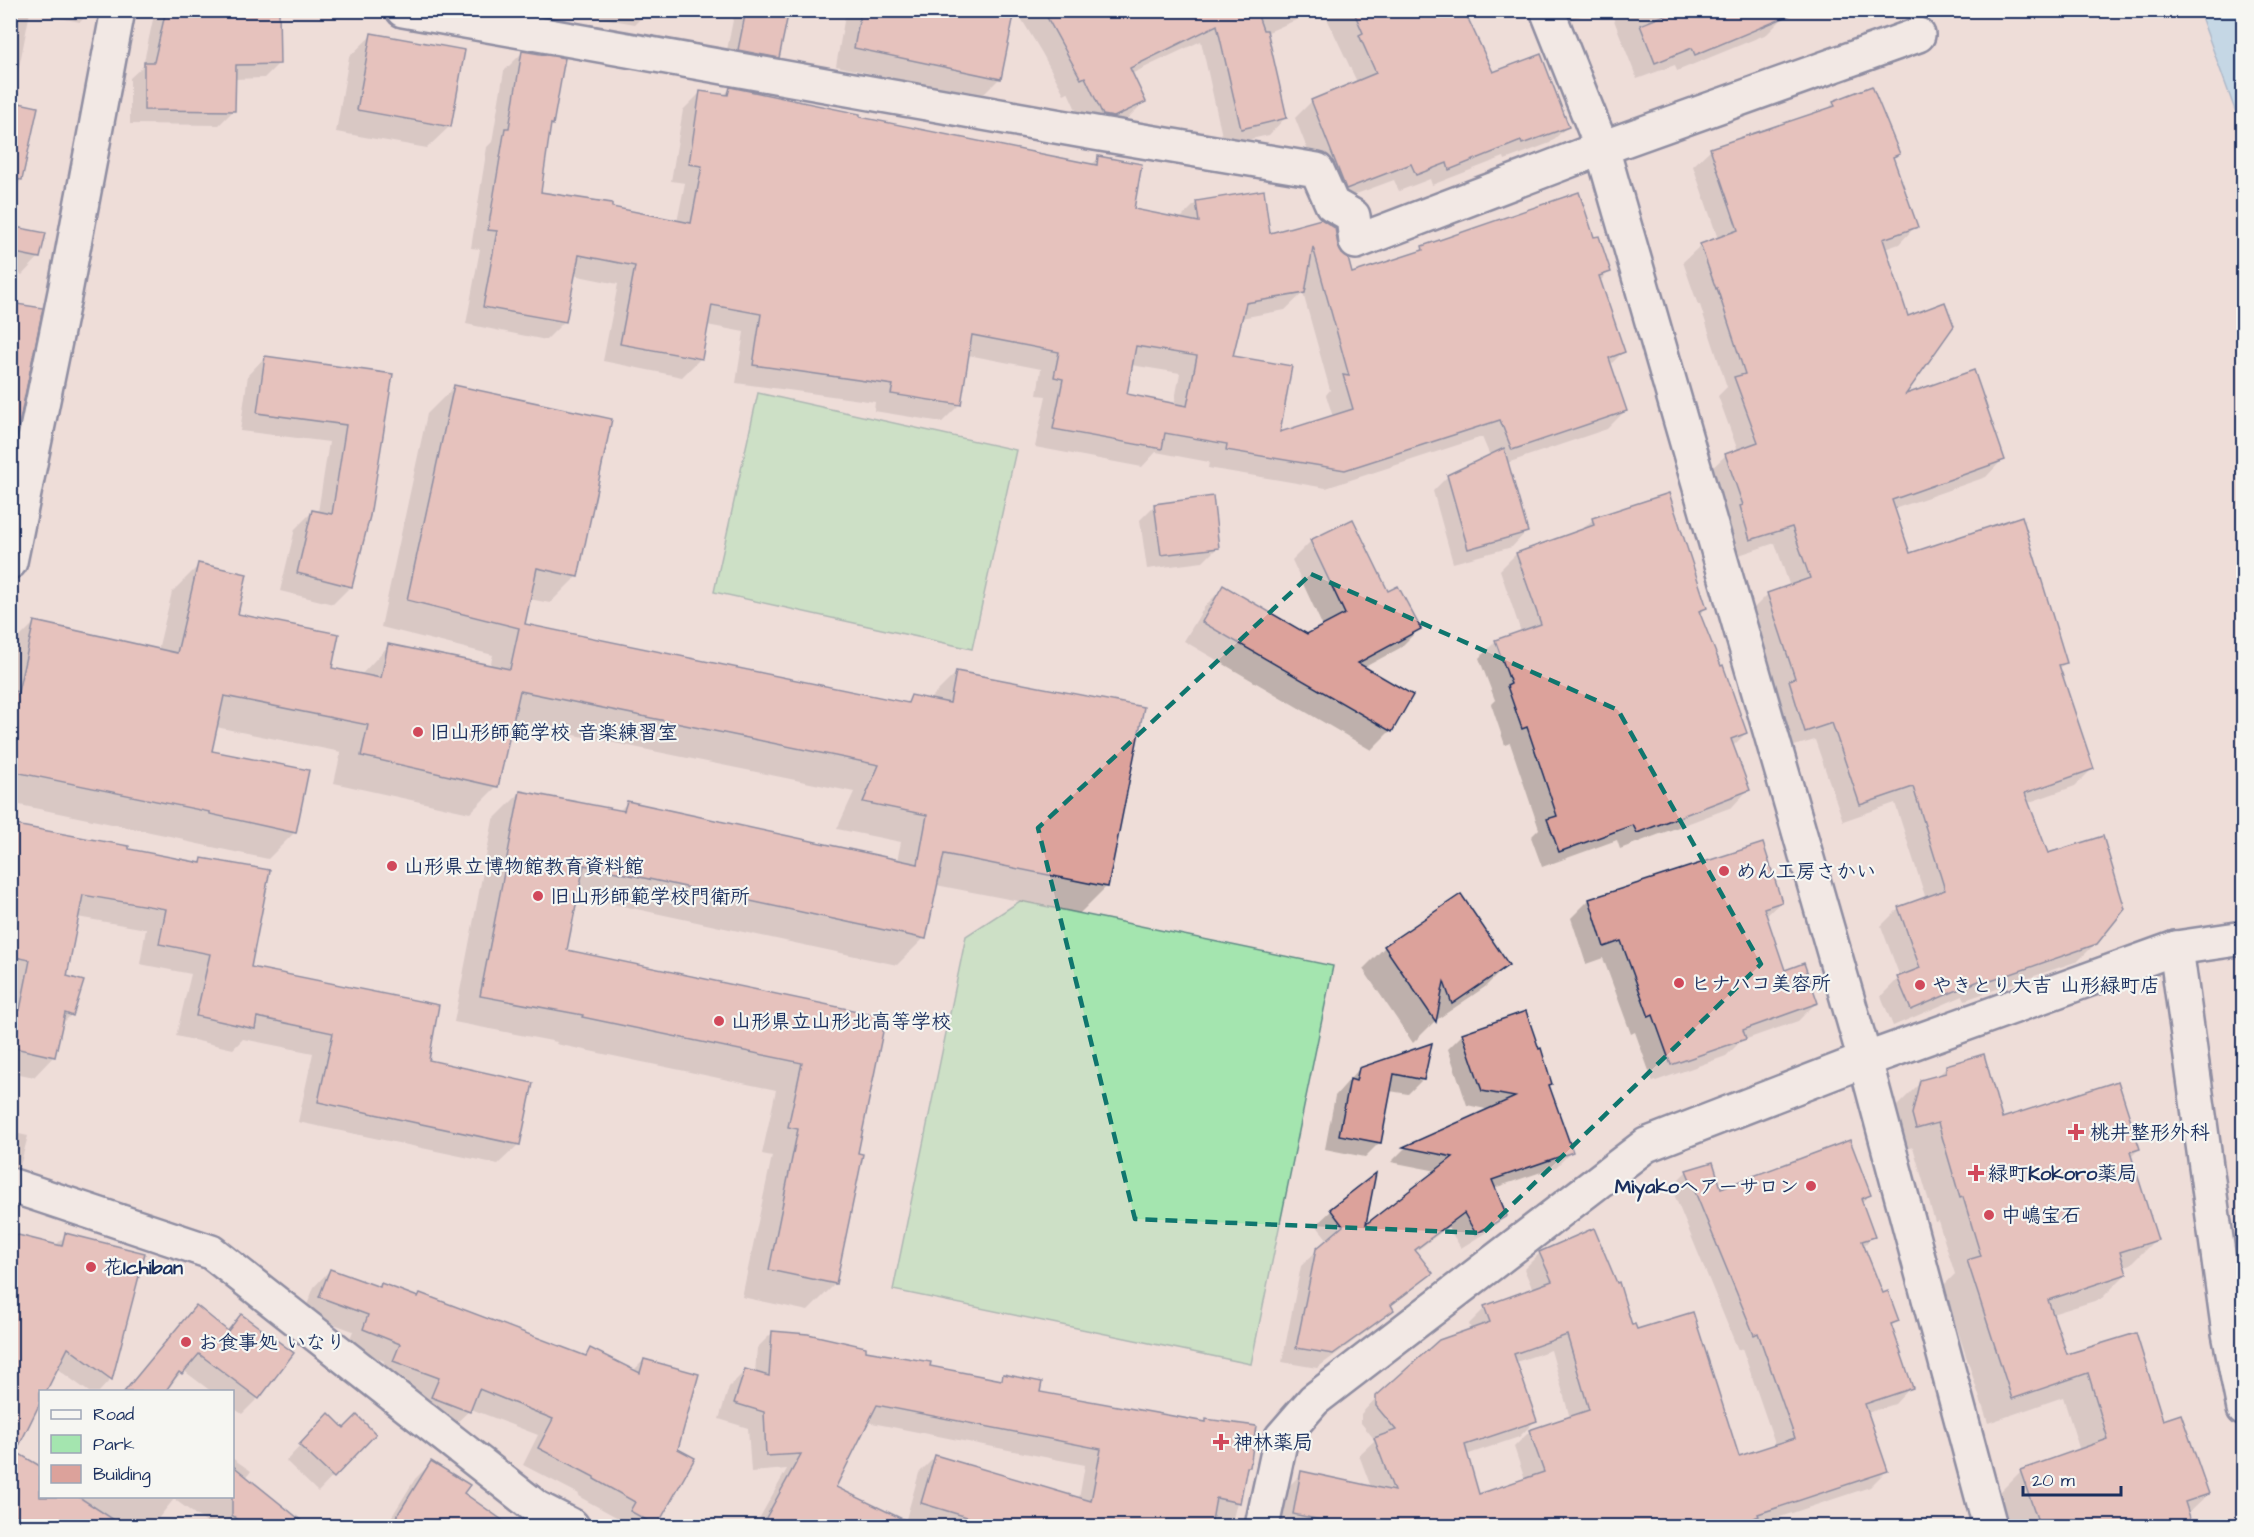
<svg xmlns="http://www.w3.org/2000/svg" width="2254" height="1537" viewBox="0 0 2254 1537" font-family="'Architects Daughter','Klee One',sans-serif">
  <style>
    .green { fill: #a4e5af; stroke: #608a86; stroke-width: 1.5 }
    .water { fill: #92d0f3; stroke: #6290b7; stroke-width: 1.5 }
    .shadow { fill: #0003; fill-rule: evenodd }
    .building { fill: #dca29b; stroke: #1b2f5e; stroke-width: 1.5; fill-rule: evenodd }
    .lines { fill: none; stroke-linecap: round; stroke-linejoin: round }
    .street-casing { stroke: #1b2f5e; stroke-width: 38 }
    .secondary-casing { stroke: #1b2f5e; stroke-width: 38 }
    .street { stroke: #f6f6f2; stroke-width: 33 }
    .secondary { stroke: #f6f6f2; stroke-width: 33 }
    .marked { fill: none; stroke: #0f766e; stroke-width: 4.5; stroke-dasharray: 12 8; stroke-linejoin: round }
    .poi-dot { fill: #d1495b; stroke: #f6f6f2; stroke-width: 2 }
    .labels { text-anchor: middle; stroke-width: 4.5; stroke-linejoin: round; paint-order: stroke }
    .poi-label { font-size: 20px; font-weight: bold; fill: #1b2f5e; stroke: #f6f6f2; text-anchor: start }
  </style>
  <rect width="100%" height="100%" fill="#eeddd8"/>
  <filter id="ink" filterUnits="userSpaceOnUse"><feTurbulence type="fractalNoise" baseFrequency=".0167" numOctaves="2"/><feDisplacementMap in="SourceGraphic" scale="12" xChannelSelector="R" yChannelSelector="G"/><feConvolveMatrix kernelMatrix="1 2 1 2 8 2 1 2 1" color-interpolation-filters="sRGB"/></filter>
  <g filter="url(#ink)">
    <g class="green">
      <polygon points="758,393 1016,450 972,649 714,592"/>
      <polygon points="1020,901 1333,966 1251,1364 893,1290 966,936"/>
    </g>
    <polygon class="water" points="2199,11 2243,11 2243,132"/>
    <g class="shadow">
      <polygon points="10,10 92,10 80,22 30,12 12,103 36,108 10,226"/>
      <polygon points="155,10 238,10 250,13 279,63 264,78 234,79 234,110 219,125 130,124 130,78 143,66"/>
      <polygon points="556,10 649,10 635,24"/>
      <polygon points="735,10 787,10 778,57 763,72 724,65"/>
      <polygon points="846,10 1006,10 1000,78 981,97 836,66"/>
      <polygon points="1016,10 1319,10 1266,33 1285,118 1269,135 1224,145 1201,41 1131,74 1144,102 1128,118 1096,133 1086,132 1068,92 1064,94 1042,53"/>
      <polygon points="1323,10 1462,10 1492,74 1567,127 1550,143 1505,160 1504,157 1432,185 1430,179 1399,191 1394,180 1329,204 1295,118 1312,101 1357,82"/>
      <polygon points="1565,10 1595,10 1569,21"/>
      <polygon points="1610,10 1782,10 1784,17 1767,34 1677,71 1675,65 1637,79"/>
      <polygon points="372,35 450,126 427,148 336,132 349,57"/>
      <path d="M522,53L552,124L549,127L539,193L677,222L685,183L671,181L683,110L701,92L723,96L730,89L858,118L1091,165L1099,158L1132,210L1179,220L1197,202L1269,235L1336,245L1351,275L1417,253L1423,248L1593,239L1609,272L1599,282L1623,352L1610,365L1625,411L1607,429L1507,463L1526,532L1512,547L1453,563L1433,491L1448,476L1490,456L1482,437L1326,488L1208,468L1209,462L1156,452L1142,467L1035,447L1046,396L1037,395L1041,369L968,355L960,404L942,422L874,411L875,402L736,383L744,332L707,325L700,359L682,377L603,361L618,284L573,275L564,322L546,340L466,324L480,249L471,248L487,147L492,142L504,71ZM1303,293L1330,390L1326,395L1333,417L1278,434L1232,358L1241,318L1285,310ZM1131,365L1180,373L1174,405L1126,395Z"/>
      <polygon points="1871,88 1898,153 1892,160 1916,226 1899,244 1885,249 1903,397 2003,459 1986,477 1894,509 1909,555 2065,663 2059,669 2092,769 2075,786 2027,803 2047,855 2096,943 2078,961 1965,1000 1963,996 1893,1026 1881,996 1900,977 1881,926 1898,909 1926,899 1895,803 1843,821 1815,740 1787,748 1772,699 1778,693 1750,612 1768,594 1790,587 1775,543 1733,557 1708,472 1726,455 1738,451 1718,396 1727,387 1700,305 1698,305 1683,262 1701,245 1718,239 1693,166 1711,149 1825,111 1834,103"/>
      <polygon points="10,227 39,257 22,275 10,272"/>
      <polygon points="10,304 41,309 14,442 10,446"/>
      <polygon points="265,357 391,375 351,586 333,604 280,591 295,529 313,511 318,512 329,442 240,431 248,375"/>
      <polygon points="454,387 577,576 550,603 529,599 523,626 905,704 912,697 929,700 957,672 1107,886 1080,913 936,885 924,938 897,965 576,896 565,952 884,1018 856,1154 835,1284 808,1311 742,1297 772,1156 762,1154 776,1090 556,1044 557,1042 454,1022 493,820 520,793 618,812 627,803 897,861 901,842 837,829 854,792 511,722 497,786 470,813 334,783 341,752 216,727 211,752 295,832 268,859 184,841 184,839 10,803 10,647 35,622 158,650 172,592 199,565 236,615 331,669 361,675 388,646 490,666 493,655 381,627 427,414"/>
      <polygon points="1155,505 1218,547 1203,562 1147,569 1140,520"/>
      <polygon points="1593,519 1706,608 1699,615 1746,733 1732,747 1748,790 1732,807 1620,849 1617,840 1542,867 1531,837 1539,829 1510,743 1505,745 1491,704 1495,700 1479,658 1496,641 1521,632 1500,570 1516,554 1580,532"/>
      <polygon points="1311,541 1387,593 1419,629 1400,648 1363,668 1390,731 1371,750 1184,641 1205,606 1224,587 1307,635 1323,627 1292,560"/>
      <polygon points="10,826 130,847 129,851 198,864 202,860 249,969 427,1061 519,1144 498,1164 298,1122 313,1053 243,1039 233,1049 176,1036 191,974 140,964 146,929 77,917 65,977 71,1015 61,1025 54,1056 34,1077 10,1072"/>
      <polygon points="1589,900 1781,902 1765,917 1784,972 1816,1003 1798,1021 1741,1041 1726,1056 1653,1082 1635,1032 1631,1034 1603,958 1586,964 1571,918"/>
      <polygon points="1385,947 1507,965 1485,987 1435,1021 1413,1043 1363,969"/>
      <polygon points="1463,1034 1548,1086 1571,1152 1556,1167 1494,1188 1505,1216 1490,1230 1461,1248 1448,1227 1415,1252 1431,1272 1416,1287 1390,1307 1392,1309 1377,1324 1317,1368 1282,1362 1301,1266 1328,1240 1316,1225 1331,1211 1373,1176 1364,1227 1437,1171 1391,1162 1404,1149 1490,1110 1467,1105 1448,1049"/>
      <polygon points="1430,1045 1423,1079 1408,1094 1390,1091 1380,1142 1365,1157 1325,1149 1335,1096 1359,1069"/>
      <polygon points="1947,1067 2001,1120 2139,1149 2130,1158 2156,1239 2131,1264 2123,1267 2126,1274 2101,1299 2052,1314 2066,1356 2162,1422 2208,1494 2187,1514 2191,1526 2007,1526 1996,1496 2021,1471 2080,1451 2063,1397 1988,1423 1943,1286 1955,1274 1938,1221 1935,1222 1913,1147 1891,1153 1887,1140 1896,1107 1921,1082 1936,1078"/>
      <polygon points="10,1132 28,1136 20,1166 10,1176"/>
      <polygon points="1687,1171 1720,1189 1869,1195 1861,1203 1873,1236 1863,1247 1882,1295 1897,1321 1890,1327 1911,1387 1895,1404 1867,1413 1886,1471 1870,1487 1753,1526 1477,1526 1525,1480 1514,1447 1530,1431 1570,1418 1551,1350 1516,1362 1535,1421 1519,1437 1466,1455 1402,1526 1278,1526 1286,1489 1302,1473 1371,1487 1359,1455 1375,1440 1361,1423 1361,1414 1377,1397 1471,1330 1469,1324 1485,1308 1533,1290 1524,1269 1540,1253 1631,1327 1738,1458 1776,1446 1742,1348 1738,1350 1671,1187"/>
      <polygon points="66,1235 143,1255 111,1379 99,1392 89,1392 56,1368 40,1392 40,1400 28,1425 55,1246"/>
      <polygon points="330,1270 378,1288 381,1285 416,1298 420,1294 584,1357 590,1350 633,1371 644,1360 656,1525 654,1526 616,1526 620,1519 578,1496 579,1494 523,1465 538,1435 471,1409 452,1427 416,1414 423,1395 378,1377 384,1361 347,1346 353,1331 304,1313 314,1287"/>
      <polygon points="196,1307 226,1331 241,1316 258,1398 242,1414 232,1407 232,1392 212,1392 183,1370 165,1392 123,1392 180,1323"/>
      <polygon points="773,1332 999,1381 1004,1376 1039,1394 1204,1423 1207,1420 1249,1467 1245,1471 1231,1526 931,1526 906,1519 919,1473 935,1457 1079,1499 1085,1465 867,1422 834,1488 880,1526 755,1526 787,1469 751,1472 748,1428 719,1419 729,1387 745,1371 755,1373 757,1348"/>
      <polygon points="315,1430 344,1430 374,1434 318,1492 286,1461"/>
      <polygon points="232,1458 251,1471 246,1478 307,1526 211,1526 174,1499 152,1526 10,1526 24,1483 40,1467 40,1496 232,1496"/>
      <polygon points="431,1463 462,1494 501,1526 386,1526 415,1479"/>
    </g>
    <g class="building">
      <polygon points="166,10 279,11 280,64 236,65 235,111 144,110 144,62 154,62"/>
      <polygon points="746,10 789,10 779,58 738,50"/>
      <polygon points="861,10 1015,10 1001,79 854,48"/>
      <polygon points="1043,10 1256,10 1263,30 1267,30 1287,118 1241,129 1217,25 1130,68 1146,102 1114,117 1103,115 1085,77 1081,79"/>
      <polygon points="1353,10 1464,10 1493,72 1541,54 1569,127 1522,144 1521,141 1449,170 1447,163 1416,175 1411,164 1346,189 1311,100 1376,73 1359,35 1363,33"/>
      <polygon points="1678,10 1800,10 1800,11 1695,55 1692,48 1655,63 1640,25"/>
      <polygon points="371,33 465,50 451,127 357,110"/>
      <path d="M522,51L565,58L553,125L551,124L541,192L612,203V207L691,223L702,166L689,164L700,91L728,95L730,87L860,114V117L1097,165L1098,156L1142,164L1134,209L1199,222L1196,201L1264,190L1270,233L1321,219L1335,228L1338,245L1342,254L1348,258L1352,273L1423,250L1422,246L1579,192L1594,237L1599,236L1611,272L1599,276L1625,352L1609,358L1627,411L1512,450L1500,420L1345,470L1226,450L1227,444L1165,433L1162,449L1053,429L1063,379L1054,377L1059,352L972,335L961,405L891,394L893,385L753,365L761,314L712,305L702,359L620,344L635,266L579,255L566,322L483,307L497,231L488,230L505,128H509ZM1313,247L1349,376L1343,375L1353,409L1280,432L1292,366L1233,356L1246,303L1305,293ZM1136,346L1197,356L1187,406L1127,394Z"/>
      <polygon points="1872,86 1900,154 1893,157 1918,227 1883,239 1908,316 1945,302 1954,326 1906,394 1974,370 2005,460 1892,500 1910,553 2022,516 2067,663 2059,665 2094,769 2025,793 2048,853 2103,836 2125,909 2097,944 1982,984 1981,980 1911,1010 1897,977 1920,968 1898,907 1945,890 1913,787 1860,805 1832,723 1805,732 1789,680 1795,678 1767,593 1810,578 1792,527 1750,540 1740,506 1743,505 1725,454 1758,442 1734,377 1745,374 1717,288 1716,289 1700,244 1738,230 1710,148 1835,106 1833,101"/>
      <polygon points="10,101 38,107 22,180 10,179"/>
      <polygon points="10,226 46,233 40,258 10,252"/>
      <polygon points="10,303 43,308 18,430 10,430"/>
      <polygon points="265,356 393,374 370,516 352,587 297,573 312,510 332,514 346,425 257,413"/>
      <polygon points="454,385 612,419 578,577 537,568 525,624 908,703 911,695 950,703 956,671 1144,707 1108,887 944,854 926,939 584,865 567,950 886,1017 858,1153 863,1154 836,1284 769,1270 798,1129 788,1127 802,1063 582,1017 583,1015 480,996 520,791 624,811 627,801 918,864 927,815 863,802 879,765 520,691 498,787 361,756 368,725 224,696 212,751 309,770 296,833 210,814 210,812 10,771 10,690 18,692 34,621 177,653 198,563 247,574 238,614 339,634 332,668 381,678 388,644 510,669 519,628 407,600"/>
      <polygon points="1504,448 1528,532 1468,549 1447,475"/>
      <polygon points="1669,493 1707,608 1699,611 1721,666 1723,665 1747,733 1731,739 1750,790 1637,833 1633,825 1559,852 1547,819 1557,816 1527,727 1522,729 1507,686 1511,684 1495,640 1541,624 1516,553 1594,525 1592,518"/>
      <polygon points="1213,496 1219,548 1161,555 1154,504"/>
      <polygon points="1353,519 1388,591 1398,586 1421,629 1358,663 1413,695 1392,732 1202,622 1223,585 1307,634 1345,614 1310,540"/>
      <polygon points="10,824 129,846 129,849 201,863 202,858 270,870 251,967 439,1005 429,1060 533,1083 520,1145 318,1102 333,1033 257,1017 255,1029 196,1016 210,954 159,944 166,909 83,895 67,976 84,981 73,1016 65,1013 55,1057 10,1047 10,1008 20,1010 30,960 10,956"/>
      <polygon points="1763,843 1782,902 1764,908 1785,970 1804,963 1818,1003 1743,1030 1746,1039 1671,1065 1653,1015 1649,1017 1621,941 1604,947 1589,899"/>
      <polygon points="1461,894 1509,965 1452,1004 1444,982 1436,1022 1384,946"/>
      <polygon points="1526,1011 1539,1049 1541,1048 1552,1084 1549,1085 1573,1152 1492,1180 1507,1216 1476,1234 1464,1213 1415,1250 1433,1273 1391,1305 1394,1310 1333,1354 1296,1348 1316,1249 1343,1226 1330,1209 1376,1173 1366,1224 1453,1157 1403,1147 1515,1097 1482,1091 1462,1033"/>
      <polygon points="1432,1043 1424,1080 1394,1074 1381,1143 1339,1135 1350,1079 1356,1081 1359,1068"/>
      <polygon points="1984,1054 2002,1118 2118,1081 2140,1149 2130,1152 2158,1240 2120,1252 2127,1274 2048,1300 2067,1354 2136,1333 2163,1420 2181,1414 2209,1494 2185,1502 2193,1527 2040,1527 2020,1470 2108,1439 2088,1373 2012,1399 1967,1260 1981,1256 1963,1197 1960,1198 1938,1123 1916,1129 1912,1114 1920,1080 1946,1073 1946,1065"/>
      <path d="M1850,1140L1871,1195L1861,1199L1875,1237L1862,1241L1883,1293L1888,1291L1899,1321L1891,1324L1913,1388L1865,1404L1888,1471L1758,1514L1759,1516L1732,1527H1353L1293,1514L1301,1471L1394,1491L1374,1438L1396,1430L1376,1406V1396L1439,1340L1490,1322L1484,1306L1552,1281L1539,1252L1594,1228L1617,1283L1619,1282L1632,1325L1635,1324L1637,1329L1693,1312L1739,1456L1795,1438L1758,1333L1754,1335L1686,1170L1713,1162L1721,1188ZM1567,1335L1589,1410L1529,1430L1544,1472L1479,1494L1465,1445L1537,1421L1514,1354Z"/>
      <polygon points="10,1233 62,1246 65,1233 145,1253 112,1380 68,1348 46,1392 40,1392 40,1403 16,1452 40,1466 40,1497 79,1497 125,1527 10,1527"/>
      <polygon points="330,1269 380,1287 381,1283 418,1297 420,1293 586,1356 590,1348 640,1373 644,1359 699,1374 678,1449 695,1458 657,1526 630,1511 635,1502 594,1479 594,1477 538,1448 553,1419 479,1389 470,1412 431,1397 439,1378 393,1361 400,1344 363,1329 368,1315 319,1297"/>
      <polygon points="196,1305 228,1331 241,1314 294,1353 259,1399 199,1354 182,1374 179,1372 165,1392 124,1392"/>
      <polygon points="772,1331 808,1334 866,1347 866,1351 931,1362 930,1366 1002,1380 1003,1374 1042,1382 1040,1392 1206,1422 1206,1419 1256,1426 1250,1467 1247,1467 1240,1503 1216,1498 1211,1527 1000,1527 921,1503 935,1455 1091,1501 1101,1449 877,1405 836,1487 919,1527 761,1527 801,1454 766,1456 764,1412 734,1403 745,1369 769,1376"/>
      <polygon points="329,1413 344,1428 357,1415 376,1434 334,1478 299,1445"/>
      <polygon points="431,1461 470,1485 464,1493 512,1527 390,1527"/>
      <polygon points="232,1465 309,1527 248,1527 232,1515"/>
    </g>
    <g class="lines">
      <defs>
        <g id="street">
          <polyline points="403,10 1095,133 1317,170 1332,204 1353,216 1356,242 1602,148 1918,35"/>
          <polyline points="1547,10 1602,148 1865,1060 1990,1526"/>
          <polyline points="10,562 65,292 118,10"/>
        </g>
        <g id="secondary">
          <polyline points="2176,948 2229,1333 2244,1409"/>
          <polyline points="10,1185 211,1252 537,1508 572,1526"/>
          <polyline points="1262,1526 1281,1438 1314,1400 1646,1145 1865,1060 2176,948 2244,938"/>
        </g>
      </defs>
      <use href="#street" class="street-casing"/>
      <use href="#secondary" class="secondary-casing"/>
      <use href="#street" class="street"/>
      <use href="#secondary" class="secondary"/>
    </g>
  </g>
  <path d="M0 0H2254V1537H0ZM1311,574L1618,710L1761,964L1483,1233L1135,1219L1038,828Z" fill="#eeddd8" fill-opacity=".55" fill-rule="evenodd"/>
  <path class="marked" d="M1311,574L1618,710L1761,964L1483,1233L1135,1219L1038,828Z"/>
  <g class="poi-dot">
    <circle cx="418" cy="732" r="6"/>
    <circle cx="392" cy="866" r="6"/>
    <circle cx="1724" cy="871" r="6"/>
    <circle cx="538" cy="896" r="6"/>
    <circle cx="1679" cy="983" r="6"/>
    <circle cx="1920" cy="985" r="6"/>
    <circle cx="719" cy="1021" r="6"/>
    <path d="M2073 1123h6v6h6v6h-6v6h-6v-6h-6v-6h6z"/>
    <path d="M1973 1164h6v6h6v6h-6v6h-6v-6h-6v-6h6z"/>
    <circle cx="1811" cy="1186" r="6"/>
    <circle cx="1989" cy="1215" r="6"/>
    <circle cx="91" cy="1267" r="6"/>
    <circle cx="186" cy="1342" r="6"/>
    <path d="M1218 1433h6v6h6v6h-6v6h-6v-6h-6v-6h6z"/>
  </g>
  <g class="labels">
    <g class="poi-label">
      <text x="430" y="739">旧山形師範学校 音楽練習室</text>
      <text x="404" y="873">山形県立博物館教育資料館</text>
      <text x="1736" y="878">めん工房さかい</text>
      <text x="550" y="903">旧山形師範学校門衛所</text>
      <text x="1691" y="990">ヒナハコ美容所</text>
      <text x="1932" y="992">やきとり大吉 山形緑町店</text>
      <text x="731" y="1028">山形県立山形北高等学校</text>
      <text x="2090" y="1139">桃井整形外科</text>
      <text x="1988" y="1180">緑町Kokoro薬局</text>
      <text x="1799" y="1193" text-anchor="end">Miyakoヘアーサロン</text>
      <text x="2001" y="1222">中嶋宝石</text>
      <text x="103" y="1274">花Ichiban</text>
      <text x="198" y="1349">お食事処 いなり</text>
      <text x="1233" y="1449">神林薬局</text>
    </g>
  </g>
  <rect width="2254" height="1537" fill="none" stroke="#f6f6f2" stroke-width="36"/>
  <rect x="18" y="18" width="2218" height="1501" fill="none" stroke="#1b2f5e" stroke-width="2" filter="url(#ink)"/>
  <rect x="39" y="1390" width="195" height="108" fill="#f6f6f2" stroke="#9ea6b7" stroke-width="1.5"/>
  <rect x="51" y="1410" width="30" height="9" fill="#f6f6f2" stroke="#9ea6b7" stroke-width="1.5"/>
  <text x="93" y="1420" font-size="18" fill="#1b2f5e">Road</text>
  <rect x="51" y="1435" width="30" height="18" fill="#a4e5af" stroke="#9ea6b7" stroke-width="1.5"/>
  <text x="93" y="1450" font-size="18" fill="#1b2f5e">Park</text>
  <rect x="51" y="1465" width="30" height="18" fill="#dca29b" stroke="#9ea6b7" stroke-width="1.5"/>
  <text x="93" y="1480" font-size="18" fill="#1b2f5e">Building</text>
  <path d="M2023 1486v9h98v-9" fill="none" stroke="#1b2f5e" stroke-width="3"/>
  <text x="2032" y="1486" font-size="18" fill="#1b2f5e" stroke="#f6f6f2" stroke-width="4.5" paint-order="stroke">20 m</text>
</svg>
